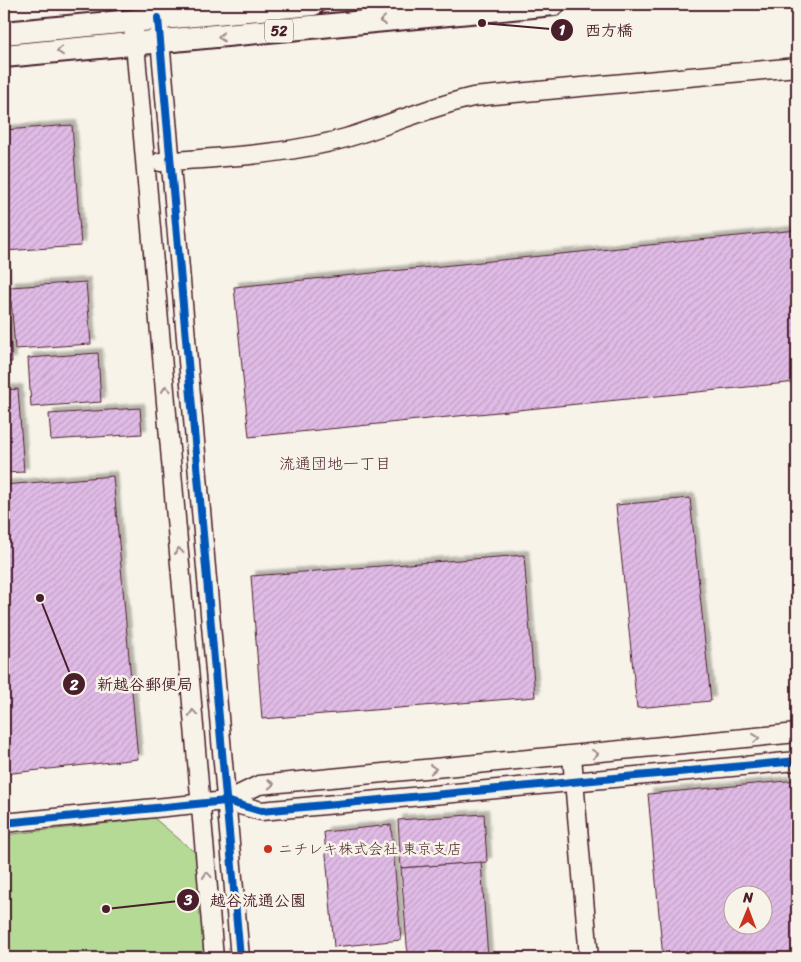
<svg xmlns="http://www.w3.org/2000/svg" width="801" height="962" viewBox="0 0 801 962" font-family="Sriracha,'Klee One',sans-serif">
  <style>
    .park { fill: #b4da96; stroke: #7f7c60 }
    .building { fill: url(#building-hatch); stroke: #4a1f2b; fill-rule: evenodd; filter: url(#shadow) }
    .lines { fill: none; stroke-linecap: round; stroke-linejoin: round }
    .tertiary-casing { stroke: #4a1f2b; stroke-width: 21 }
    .primary-casing { stroke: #4a1f2b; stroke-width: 26 }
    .tertiary { stroke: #f7f3e8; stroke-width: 18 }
    .primary { stroke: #f7f3e8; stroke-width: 22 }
    .cycleway-casing { stroke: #f7f3e8; stroke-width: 11 }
    .cycleway { stroke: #0057b8; stroke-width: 8 }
    .oneway { stroke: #a0898a }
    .poi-dot { fill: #c8321e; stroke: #f7f3e8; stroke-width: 2 }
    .labels { text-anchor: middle; stroke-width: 5; stroke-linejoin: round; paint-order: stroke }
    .shield { fill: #f7f3e8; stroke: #7e5f64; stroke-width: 1 }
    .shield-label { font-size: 14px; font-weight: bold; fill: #4a1f2b }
    .poi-label { font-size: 15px; fill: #4a1f2b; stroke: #f7f3e8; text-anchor: start }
    .neighbourhood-label { font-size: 16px; fill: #4a1f2b; stroke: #f7f3e8 }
    .leader { fill: none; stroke: #4a1f2b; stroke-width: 2 }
    .callout-dot { fill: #4a1f2b; stroke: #f7f3e8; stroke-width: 2 }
    .mark-label { font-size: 15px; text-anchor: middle; font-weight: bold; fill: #fff }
    .callout-label { font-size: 16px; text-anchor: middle; font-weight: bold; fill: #4a1f2b; stroke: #f7f3e8; stroke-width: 5; stroke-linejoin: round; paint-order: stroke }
  </style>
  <defs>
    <pattern id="building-hatch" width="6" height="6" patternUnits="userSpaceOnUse" patternTransform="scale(1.25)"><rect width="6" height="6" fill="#dfbbe5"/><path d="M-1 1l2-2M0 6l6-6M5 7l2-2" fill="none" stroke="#c1a0c5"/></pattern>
    <filter id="shadow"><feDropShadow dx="4.5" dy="-4.5" stdDeviation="1" flood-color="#0004"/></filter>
  </defs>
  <rect width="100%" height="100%" fill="#f7f3e8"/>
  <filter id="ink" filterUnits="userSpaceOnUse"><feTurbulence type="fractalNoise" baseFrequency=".02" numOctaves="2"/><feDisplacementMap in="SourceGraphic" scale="10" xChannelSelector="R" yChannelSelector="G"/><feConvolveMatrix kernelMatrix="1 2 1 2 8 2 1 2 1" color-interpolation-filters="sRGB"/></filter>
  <g filter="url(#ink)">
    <polygon class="park" points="154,818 204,860 211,958 4,958 4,835"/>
    <g class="building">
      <polygon points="72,125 81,246 4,251 4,130"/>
      <polygon points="797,230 797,382 249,437 234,287"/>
      <polygon points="4,258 12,362 4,362"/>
      <polygon points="86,282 91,344 15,349 10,287"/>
      <polygon points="98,353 101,402 31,407 28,358"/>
      <polygon points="18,389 24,472 4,473 4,390"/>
      <polygon points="140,408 142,434 51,440 49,414"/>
      <polygon points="113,476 138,759 4,774 4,485"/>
      <polygon points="690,498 711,701 637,708 616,505"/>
      <polygon points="524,555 535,697 262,719 251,576"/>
      <path d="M797,780V958H663L648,794ZM734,894H764V924H734Z"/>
      <polygon points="484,814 487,862 401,868 398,820"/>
      <polygon points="391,825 401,940 334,947 324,832"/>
      <polygon points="481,862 488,958 408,958 401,868"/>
    </g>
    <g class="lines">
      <defs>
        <g id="tertiary">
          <polyline points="159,28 240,958"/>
          <polyline points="134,32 214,958"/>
          <path d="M160,162C222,157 286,155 346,138C389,125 429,107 473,97L797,67"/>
          <polyline points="572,756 589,958"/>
          <polyline points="226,801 259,785 797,733"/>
          <polyline points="4,823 226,801 261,811 797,761"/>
        </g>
        <g id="primary">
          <polyline points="4,33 313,4"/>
          <polyline points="4,56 554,4"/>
        </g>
      </defs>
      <use href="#tertiary" class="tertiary-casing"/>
      <use href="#primary" class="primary-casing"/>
      <use href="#tertiary" class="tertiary"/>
      <use href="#primary" class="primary"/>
      <defs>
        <g id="cycleway">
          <polyline points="158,18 240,958"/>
          <polyline points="4,823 226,801 261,811 797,761"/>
        </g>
      </defs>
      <use href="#cycleway" class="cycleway-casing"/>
      <use href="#cycleway" class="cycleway"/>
    </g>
    <defs><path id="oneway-chevron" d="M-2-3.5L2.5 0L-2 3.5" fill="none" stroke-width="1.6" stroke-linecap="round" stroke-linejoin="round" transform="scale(1.25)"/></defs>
    <g class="oneway">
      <use href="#oneway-chevron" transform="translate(383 21) rotate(174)"/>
      <use href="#oneway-chevron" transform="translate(221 37) rotate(175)"/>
      <use href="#oneway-chevron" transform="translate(60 51) rotate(175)"/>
      <use href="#oneway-chevron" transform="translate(166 389) rotate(-95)"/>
      <use href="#oneway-chevron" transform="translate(179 551) rotate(-95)"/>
      <use href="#oneway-chevron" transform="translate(193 713) rotate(-95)"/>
      <use href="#oneway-chevron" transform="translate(756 738) rotate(-6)"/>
      <use href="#oneway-chevron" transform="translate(595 754) rotate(-6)"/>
      <use href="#oneway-chevron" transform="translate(433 769) rotate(-5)"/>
      <use href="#oneway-chevron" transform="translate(271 784) rotate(-5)"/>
      <use href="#oneway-chevron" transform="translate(207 875) rotate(-95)"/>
    </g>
  </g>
  <circle class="poi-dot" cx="268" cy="849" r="5"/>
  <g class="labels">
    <rect class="shield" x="265" y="19.5" width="28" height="23" rx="4"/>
    <g class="shield-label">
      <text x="279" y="36">52</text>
    </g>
    <g class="poi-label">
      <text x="278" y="854">ニチレキ株式会社 東京支店</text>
    </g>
    <g class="neighbourhood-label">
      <text x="335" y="469">流通団地一丁目</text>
    </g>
  </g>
  <path class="leader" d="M482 23L562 30M40 598L74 684M106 909L188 900"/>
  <g class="callout-dot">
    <circle cx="482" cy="23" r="5"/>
    <circle cx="40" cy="598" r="5"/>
    <circle cx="106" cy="909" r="5"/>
    <circle cx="562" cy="30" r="12"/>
    <circle cx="74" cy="684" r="12"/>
    <circle cx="188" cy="900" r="12"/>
  </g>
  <g class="mark-label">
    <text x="562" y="35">1</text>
    <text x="74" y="690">2</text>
    <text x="188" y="905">3</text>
  </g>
  <g class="callout-label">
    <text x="609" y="36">西方橋</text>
    <text x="145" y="690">新越谷郵便局</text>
    <text x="258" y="906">越谷流通公園</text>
  </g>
  <rect width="801" height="962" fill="none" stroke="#f7f3e8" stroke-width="20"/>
  <rect x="10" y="10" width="781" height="942" fill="none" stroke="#4a1f2b" stroke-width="2" filter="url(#ink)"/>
  <g transform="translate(748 910) rotate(1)"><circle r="24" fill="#f7f3e8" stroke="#b29e9c"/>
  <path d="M0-4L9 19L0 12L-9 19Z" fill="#c8321e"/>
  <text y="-8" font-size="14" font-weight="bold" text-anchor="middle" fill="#4a1f2b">N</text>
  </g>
</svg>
